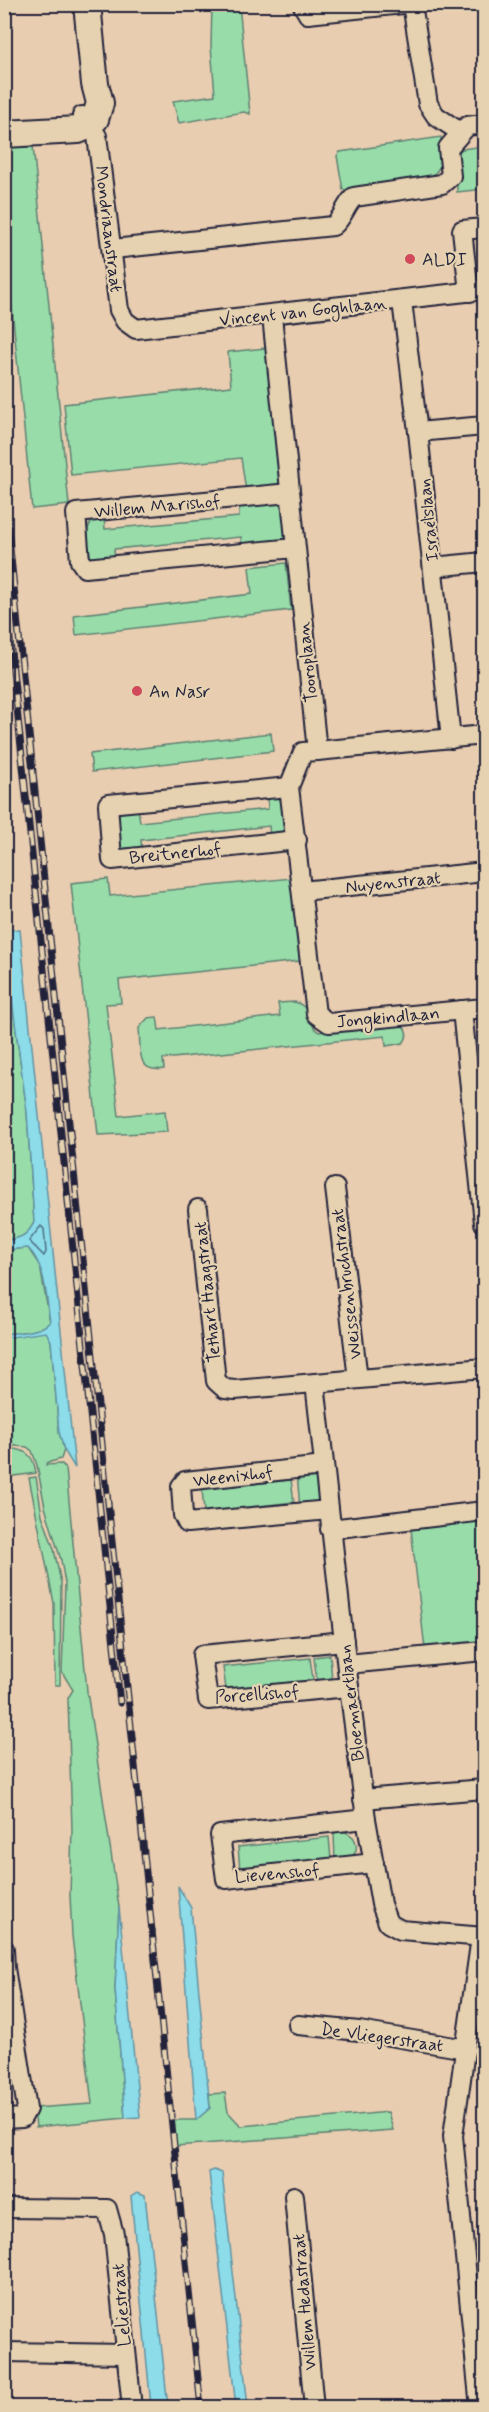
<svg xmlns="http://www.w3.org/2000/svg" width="489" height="2412" viewBox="0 0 489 2412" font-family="Mynerve,sans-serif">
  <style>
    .green { fill: #98dda9; stroke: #5d8072; stroke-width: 1.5 }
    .water { fill: #8cdce9; stroke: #6292a3; stroke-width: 1.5 }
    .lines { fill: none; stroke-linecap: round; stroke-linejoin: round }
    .shore { stroke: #4c6c81; stroke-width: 1.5 }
    .street-casing { stroke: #22223b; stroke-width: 22 }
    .secondary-casing { stroke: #22223b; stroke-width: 30 }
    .street { stroke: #e6d2b0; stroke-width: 18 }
    .secondary { stroke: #e6d2b0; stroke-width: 26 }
    .rail-casing { stroke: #22223b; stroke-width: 7 }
    .rail { stroke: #e6d2b0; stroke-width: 4.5; stroke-dasharray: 14; stroke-linecap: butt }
    .poi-dot { fill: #d1495b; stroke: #e6d2b0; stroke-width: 2 }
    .labels { text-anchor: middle; stroke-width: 4.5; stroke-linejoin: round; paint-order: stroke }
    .street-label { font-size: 18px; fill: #22223b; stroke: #e6d2b0 }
    .poi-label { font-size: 18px; fill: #22223b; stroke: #e6d2b0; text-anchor: start }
  </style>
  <rect width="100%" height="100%" fill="#e9cdb0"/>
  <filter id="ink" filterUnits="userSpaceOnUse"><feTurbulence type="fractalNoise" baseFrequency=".0167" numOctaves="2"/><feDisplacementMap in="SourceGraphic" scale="12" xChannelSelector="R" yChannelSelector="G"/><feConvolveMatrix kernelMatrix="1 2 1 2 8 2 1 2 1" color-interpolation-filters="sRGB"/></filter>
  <g filter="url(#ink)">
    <g class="green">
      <polygon points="212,5 239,5 250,114 244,112 179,123 173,101 215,95 211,46"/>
      <path d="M441,137C441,153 445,168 430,177L343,190L337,156L340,152Z"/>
      <polygon points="33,146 69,505 32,509 5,238 4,147"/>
      <polygon points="484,146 484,189 457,192 457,154 462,149"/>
      <polygon points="266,348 280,487 246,491 241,458 71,475 64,404 231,386 228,352"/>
      <path d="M286,500L290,545L242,549L241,537L114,549L115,561L92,560L90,556C88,540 81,519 104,517L105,529L239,517V504Z"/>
      <polygon points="286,563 291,610 76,635 74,615 252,594 249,567"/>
      <polygon points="271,733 273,751 92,772 90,754"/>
      <path d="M274,793C287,805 290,820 282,836L270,837L269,826L141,840L142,851H124L119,849L115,816L119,812L138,808L140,822L268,809L267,794Z"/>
      <polygon points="292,878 300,961 119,980 121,1003 106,1004 119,1116 165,1111 167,1132 98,1135 71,883 108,879 110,896"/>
      <path d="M4,900L10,985L27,1112L34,1222C28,1236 19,1239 5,1240Z"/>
      <path d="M295,1002C314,1008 306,1024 319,1032L402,1025C408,1031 408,1037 403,1043L386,1046L385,1036L163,1059L164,1069C135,1074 141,1048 139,1028L148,1018L157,1017L159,1030L280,1016L278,1003Z"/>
      <path d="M28,1248L40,1266L50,1322C39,1333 19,1332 5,1334L4,1250Z"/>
      <polygon points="43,1331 46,1331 51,1341 59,1432 64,1450 61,1459 47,1463 46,1465 62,1464 66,1469 87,1691 119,1907 115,1989 125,2118 36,2127 34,2108 92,2104 72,1936 70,1895 72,1829 68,1698 73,1690 62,1672 65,1583 61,1560 45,1507 37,1465 32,1451 27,1447 5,1445 4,1338"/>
      <path d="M4,1448C24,1449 33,1452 36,1473L14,1476L5,1471Z"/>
      <polygon points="297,1473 315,1475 320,1479 320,1501 317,1505 300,1508"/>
      <polygon points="36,1477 42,1515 54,1549 61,1583 60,1685 55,1685 54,1603 29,1478"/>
      <polygon points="291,1480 294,1502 204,1512 202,1489"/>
      <polygon points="484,1520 484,1641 425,1649 411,1529"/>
      <polygon points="330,1655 332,1680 317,1682 314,1657"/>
      <polygon points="310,1658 313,1680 226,1689 223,1667"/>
      <path d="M339,1831C356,1832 362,1848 350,1859L335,1861L334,1833Z"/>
      <polygon points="329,1837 331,1860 240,1870 238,1847"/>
      <polygon points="225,2093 228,2112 241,2126 388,2112 393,2130 175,2146 172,2120 196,2120 210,2108 209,2094"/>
    </g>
    <g class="water">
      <path d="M8,929L20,930L75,1468L64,1450L59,1432L51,1341L46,1332L5,1338V1334C19,1332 39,1333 50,1322C46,1297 46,1266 28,1248L5,1250V1240C19,1239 28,1236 34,1222L27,1112L10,985Z"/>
      <polygon points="178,1886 191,1908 210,2108 196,2120"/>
      <polygon points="119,1907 140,2117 125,2118 115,1989"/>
      <polygon points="214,2170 222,2173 248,2407 236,2407 209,2172"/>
      <polygon points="137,2192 145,2195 168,2407 151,2407 131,2196"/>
    </g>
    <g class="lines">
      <polygon class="shore" points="41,1226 44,1229 46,1252 44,1256 29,1241"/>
      <defs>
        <g id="street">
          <polyline points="302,4 308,14 403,4"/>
          <polyline points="412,4 428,104 436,116 460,132"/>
          <polyline points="82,116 97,136 119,310 125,321 136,329 484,290"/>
          <path d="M113,249L333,226C343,218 345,206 354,197L442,184L451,176L448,148L467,126L484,124"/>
          <polyline points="469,292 462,230 484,228"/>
          <polyline points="402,301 418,432 451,739"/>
          <polyline points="272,316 317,751 303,752 289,787 316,1014 329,1023 484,1008"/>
          <polyline points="418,432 484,426"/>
          <polyline points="289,493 76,513 80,561 85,568 295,548"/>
          <polyline points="433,567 484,562"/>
          <polyline points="317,751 484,735"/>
          <polyline points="289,787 108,804 112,860 297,840"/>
          <polyline points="302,891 484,872"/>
          <polyline points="462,1010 484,1223"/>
          <polyline points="335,1188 358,1379"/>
          <polyline points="198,1209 216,1381 225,1389 235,1390 484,1368"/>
          <polyline points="315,1383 349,1687 366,1819 381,1904 388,1923 401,1930 484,1937"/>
          <polyline points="324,1466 185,1481 181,1486 183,1515 187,1523 329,1510"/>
          <polyline points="330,1529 484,1511"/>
          <polyline points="344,1641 202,1655 208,1700 349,1687"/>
          <polyline points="347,1664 484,1651"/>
          <polyline points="363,1799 484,1789"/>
          <polyline points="366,1819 220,1835 226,1879 374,1863"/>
          <polyline points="4,1949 5,1968 27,2109 22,2118 4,2119"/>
          <polyline points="298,2025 359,2031 466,2049"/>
          <polyline points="294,2196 314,2408"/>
          <polyline points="4,2208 107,2209 114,2234 132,2408"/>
          <polyline points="4,2352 126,2354"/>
          <polyline points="480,2408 453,2136 481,1937"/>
        </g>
        <polyline id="secondary" points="4,134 78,130 87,126 95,119 100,103 95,84 87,4"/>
      </defs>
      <use href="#street" class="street-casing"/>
      <use href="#secondary" class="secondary-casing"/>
      <use href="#street" class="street"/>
      <use href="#secondary" class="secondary"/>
      <defs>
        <g id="rail">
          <polyline points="4,490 201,2408"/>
          <polyline points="4,583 120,1703"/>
        </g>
      </defs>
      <use href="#rail" class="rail-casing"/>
      <use href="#rail" class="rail"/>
    </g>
  </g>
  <g class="poi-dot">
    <circle cx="410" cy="259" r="6"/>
    <circle cx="137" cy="691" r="6"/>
  </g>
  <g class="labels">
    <g class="street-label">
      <text transform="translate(109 229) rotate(83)" y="6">Mondriaanstraat</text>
      <text transform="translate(303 311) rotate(-6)" y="6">Vincent van Goghlaan</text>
      <text transform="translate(157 506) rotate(-5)" y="6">Willem Marishof</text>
      <text transform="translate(428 520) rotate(-96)" y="6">Israëlslaan</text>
      <text transform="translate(307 662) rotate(-96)" y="6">Tooroplaan</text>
      <text transform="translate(175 853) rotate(-6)" y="6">Breitnerhof</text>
      <text transform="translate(393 882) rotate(-6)" y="6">Nuyenstraat</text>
      <text transform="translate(388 1017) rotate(-5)" y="6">Jongkindlaan</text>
      <text transform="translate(346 1284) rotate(-97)" y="6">Weissenbruchstraat</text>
      <text transform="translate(207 1292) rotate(-96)" y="6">Tethart Haagstraat</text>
      <text transform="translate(233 1476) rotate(-7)" y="6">Weenixhof</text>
      <text transform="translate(257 1694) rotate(-4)" y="6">Porcellishof</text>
      <text transform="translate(351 1703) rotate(-97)" y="6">Bloemaertlaan</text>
      <text transform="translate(277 1873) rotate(-5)" y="6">Lievenshof</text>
      <text transform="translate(382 2037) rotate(8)" y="6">De Vliegerstraat</text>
      <text transform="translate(304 2302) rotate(-95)" y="6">Willem Hedastraat</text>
      <text transform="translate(121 2305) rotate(-95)" y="6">Leliestraat</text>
    </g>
    <g class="poi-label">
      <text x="422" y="265">ALDI</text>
      <text x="149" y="697">An Nasr</text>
    </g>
  </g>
  <rect width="489" height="2412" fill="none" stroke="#e6d2b0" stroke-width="24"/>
  <rect x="12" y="12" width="465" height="2388" fill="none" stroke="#22223b" stroke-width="2" filter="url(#ink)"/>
</svg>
